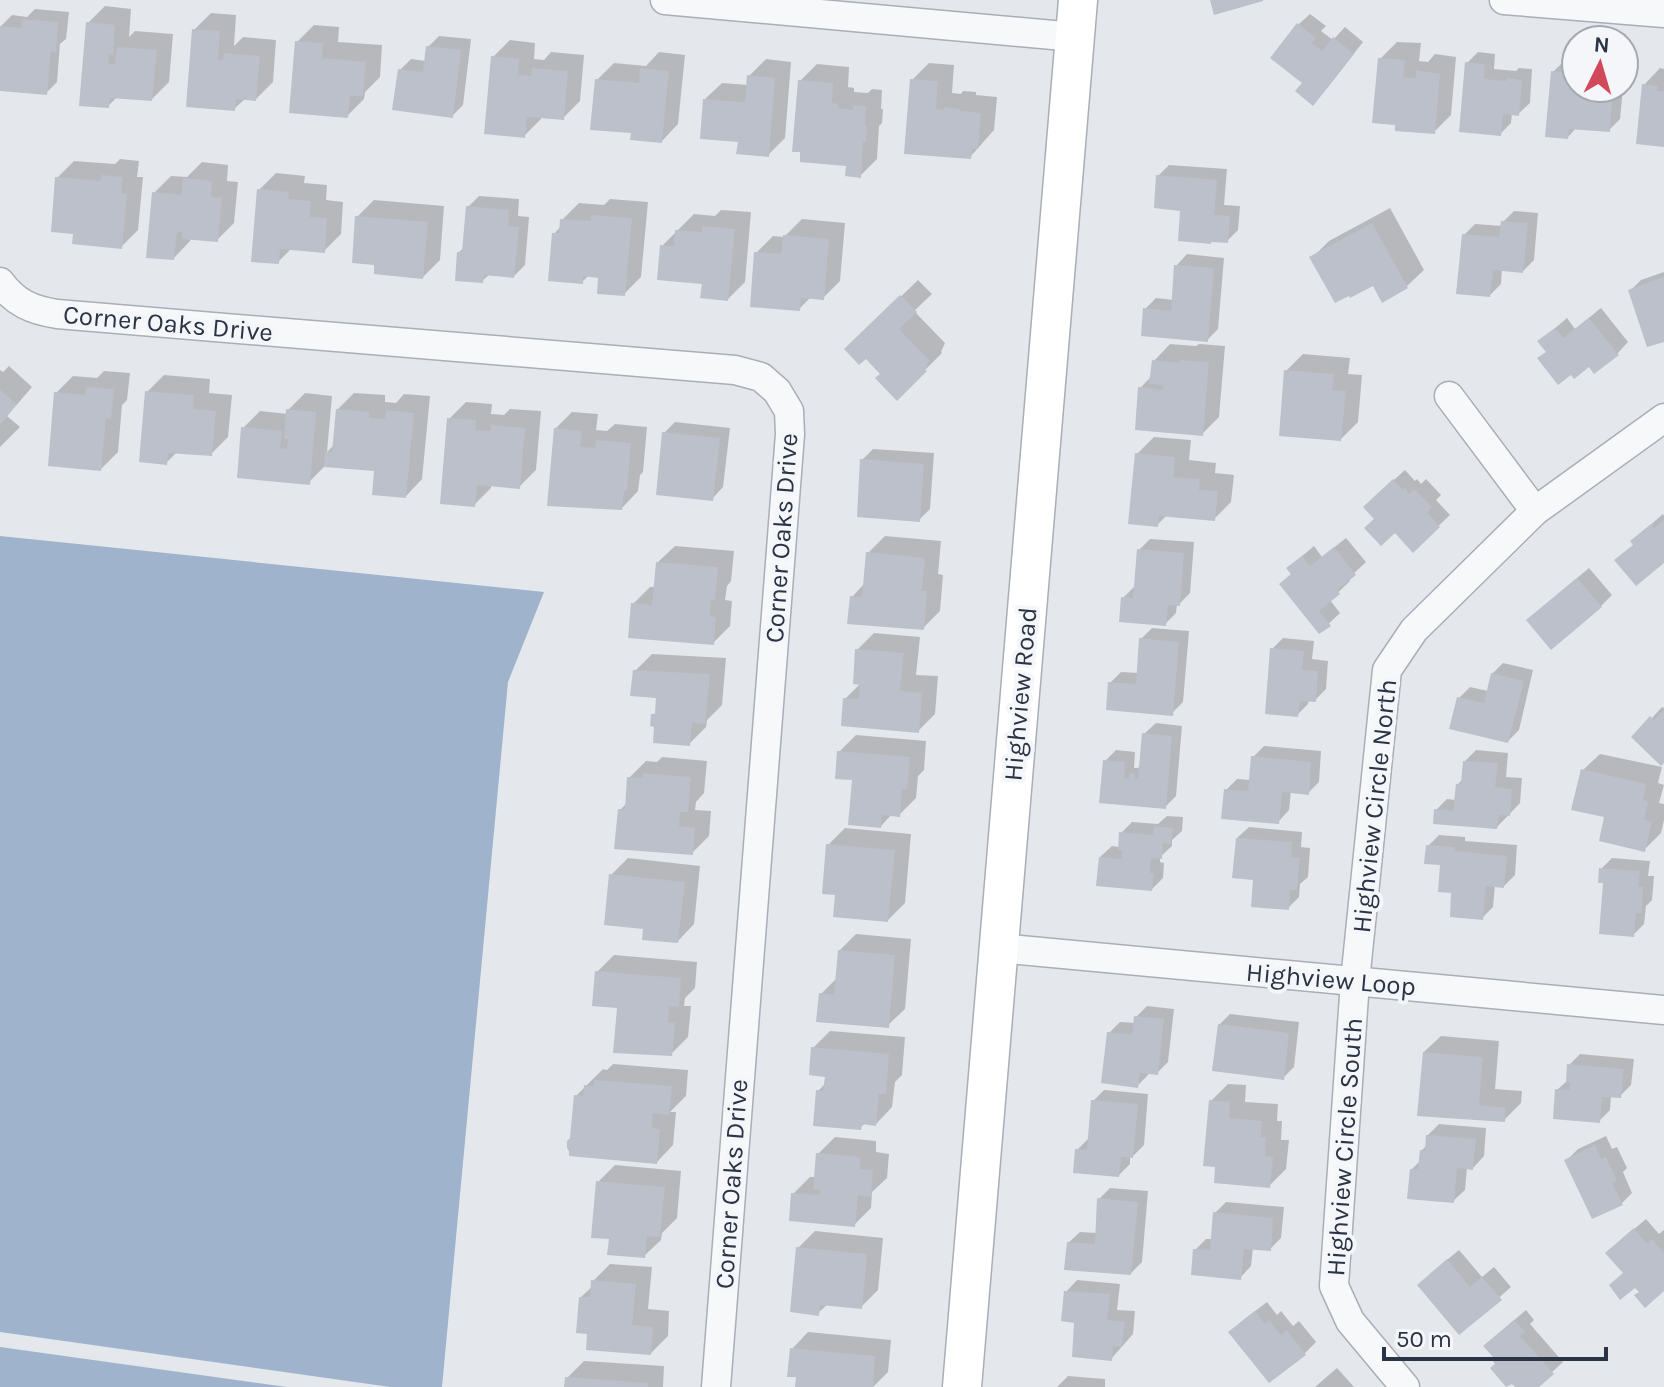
<svg xmlns="http://www.w3.org/2000/svg" width="1664" height="1387" viewBox="0 0 1664 1387" font-family="Karla,sans-serif">
  <style>
    .water { fill: #9fb4cc }
    .shadow { fill: #0003 }
    .building { fill: #bbc0ca }
    .lines { fill: none; stroke-linecap: round; stroke-linejoin: round }
    .street-casing { stroke: #a9aeb7; stroke-width: 31 }
    .secondary-casing { stroke: #a9aeb7; stroke-width: 41 }
    .street { stroke: #f7f8fa; stroke-width: 28 }
    .secondary { stroke: #fff; stroke-width: 38 }
    .labels { text-anchor: middle; stroke-width: 8; stroke-linejoin: round; paint-order: stroke }
    .street-label { font-size: 26px; fill: #2b3445; stroke: #f4f6f9 }
  </style>
  <rect width="100%" height="100%" fill="#e4e7ec"/>
  <g class="water">
    <polygon points="0,536 544,592 508,682 442,1387 390,1387 0,1332"/>
    <polygon points="0,1347 287,1387 0,1387"/>
  </g>
  <g class="shadow">
    <polygon points="105,6 131,9 129,37 135,31 173,34 169,82 152,99 118,96 108,106 88,23"/>
    <polygon points="35,9 69,12 66,39 60,44 57,82 46,93 0,89 1,26 12,15 27,17"/>
    <polygon points="211,13 236,15 234,46 243,37 276,40 273,82 256,99 246,98 234,109 194,30"/>
    <polygon points="1310,14 1326,26 1321,31 1333,40 1345,27 1363,42 1324,92 1305,83 1299,24"/>
    <polygon points="314,25 339,27 338,42 382,45 380,77 365,92 364,99 347,116 297,42"/>
    <polygon points="439,36 471,39 463,105 452,116 400,70 411,59 426,61 428,47"/>
    <polygon points="510,40 535,43 534,59 544,60 551,52 584,55 580,101 563,118 541,116 541,119 524,136 493,57"/>
    <polygon points="1397,42 1421,43 1419,61 1428,62 1435,54 1456,57 1451,115 1434,132 1380,59"/>
    <polygon points="659,52 685,55 678,124 662,141 633,132 597,80 614,63 646,66"/>
    <polygon points="1478,52 1495,54 1494,69 1516,71 1519,68 1532,69 1530,103 1518,114 1512,113 1511,123 1500,134 1467,63"/>
    <polygon points="766,59 791,62 785,138 768,155 740,140 705,99 722,83 748,85 749,76"/>
    <polygon points="1564,61 1576,62 1576,88 1623,88 1620,119 1609,130 1577,127 1568,137 1553,72"/>
    <polygon points="929,63 954,65 952,93 961,94 963,91 976,92 976,95 997,97 994,130 970,157 912,80"/>
    <polygon points="817,64 849,67 848,87 854,88 854,92 868,93 872,89 882,90 881,109 883,109 882,123 879,126 877,159 860,176 848,164 800,81"/>
    <polygon points="1660,68 1664,69 1664,145 1644,85"/>
    <polygon points="120,159 139,161 137,177 143,177 138,230 121,247 75,232 57,178 74,161 115,164"/>
    <polygon points="202,162 228,165 227,181 238,182 234,223 217,240 191,238 190,241 174,258 154,193 171,176 187,177"/>
    <polygon points="1169,165 1227,169 1224,205 1240,206 1238,230 1227,241 1183,209 1158,176"/>
    <polygon points="276,173 305,176 304,183 327,185 326,200 343,202 341,234 324,251 292,248 278,262 259,190"/>
    <polygon points="479,196 519,199 518,216 529,217 525,265 514,276 490,274 482,281 459,252 465,247 468,207"/>
    <polygon points="610,199 648,202 641,277 624,294 600,276 589,275 582,282 554,234 561,226 562,220 579,203 604,205"/>
    <polygon points="374,200 444,206 440,260 423,277 376,263 357,217"/>
    <polygon points="1390,208 1424,270 1407,286 1374,283 1312,258 1329,241"/>
    <polygon points="721,210 751,212 745,282 728,299 704,282 662,246 694,214 715,216"/>
    <polygon points="1514,211 1538,213 1534,260 1523,271 1502,269 1501,284 1490,295 1464,235 1475,224 1502,226 1503,222"/>
    <polygon points="802,219 845,223 840,281 823,298 811,297 799,309 756,253 773,236 784,237"/>
    <polygon points="1187,254 1224,258 1218,329 1207,340 1145,309 1156,298 1174,300 1176,266"/>
    <polygon points="1664,272 1664,340 1630,291 1641,280"/>
    <polygon points="918,280 932,294 914,311 945,343 941,352 942,353 897,398 883,374 866,356 847,349"/>
    <polygon points="1601,308 1628,342 1618,353 1589,364 1548,351 1540,341 1567,318 1575,329"/>
    <polygon points="1170,344 1196,346 1199,344 1225,346 1219,417 1202,434 1140,388 1152,376 1154,361"/>
    <polygon points="1303,354 1350,358 1348,374 1362,375 1358,422 1341,439 1286,371"/>
    <polygon points="9,366 32,387 7,416 20,427 0,447 0,370 3,372"/>
    <polygon points="104,371 130,373 127,400 122,405 118,452 101,469 56,393 73,376 97,378"/>
    <polygon points="164,375 210,379 209,393 232,395 228,437 211,454 177,452 166,463 147,392"/>
    <polygon points="305,393 332,396 327,452 334,445 337,410 354,393 385,395 385,402 396,403 404,394 430,396 422,479 406,496 376,470 326,465 309,482 243,428 260,411 288,414 288,410"/>
    <polygon points="466,402 492,404 491,414 504,415 510,409 541,411 536,470 519,487 491,485 491,488 474,505 449,419"/>
    <polygon points="572,412 598,414 596,430 607,431 615,424 647,427 643,472 640,475 638,491 622,508 555,429"/>
    <polygon points="675,422 730,428 723,487 712,499 664,433"/>
    <polygon points="1154,437 1191,440 1189,460 1216,463 1215,473 1234,475 1231,502 1214,519 1167,515 1157,525 1137,454"/>
    <polygon points="873,449 934,453 930,509 919,520 862,460"/>
    <polygon points="1405,470 1415,481 1417,479 1421,484 1426,479 1441,495 1436,500 1450,515 1413,550 1395,530 1376,496"/>
    <polygon points="1663,514 1664,516 1664,561 1632,541"/>
    <polygon points="885,536 941,541 938,574 943,575 940,611 923,628 852,597 865,583 868,553"/>
    <polygon points="1346,538 1366,562 1349,578 1350,581 1330,600 1340,613 1320,632 1288,568 1314,546 1322,557"/>
    <polygon points="1150,539 1194,542 1190,593 1179,604 1177,604 1176,613 1165,624 1123,598 1134,587 1136,587 1139,550"/>
    <polygon points="675,546 734,551 731,581 727,586 725,600 732,601 730,626 713,643 633,604 650,587 656,587 658,562"/>
    <polygon points="1589,568 1612,595 1601,606 1540,609"/>
    <polygon points="1152,628 1189,631 1183,702 1172,713 1110,683 1121,672 1139,673 1141,639"/>
    <polygon points="874,633 920,637 916,675 938,676 935,714 918,731 845,699 861,683 857,650"/>
    <polygon points="1283,638 1314,641 1312,659 1328,661 1326,689 1315,700 1309,699 1308,704 1297,715 1272,649"/>
    <polygon points="652,654 726,658 722,705 707,720 706,727 689,744 656,725 653,715 657,711 658,696 635,671"/>
    <polygon points="1503,663 1533,670 1519,730 1508,741 1459,698 1470,687 1488,691 1492,674"/>
    <polygon points="1662,707 1664,708 1664,760 1652,718"/>
    <polygon points="1156,723 1182,726 1176,796 1165,807 1101,801 1105,761 1116,750 1135,752 1134,768 1138,768 1142,764 1144,734"/>
    <polygon points="856,735 926,741 924,770 918,776 916,798 899,815 892,814 881,826 839,752"/>
    <polygon points="1264,746 1321,751 1319,782 1308,793 1291,791 1289,810 1278,822 1226,790 1237,779 1251,780 1253,757"/>
    <polygon points="1476,750 1508,753 1506,777 1522,778 1520,803 1497,827 1436,810 1447,799 1456,800 1457,785 1463,779 1465,761"/>
    <polygon points="1600,754 1662,767 1658,783 1664,785 1659,803 1664,804 1664,820 1661,833 1644,850 1607,816 1583,770"/>
    <polygon points="662,757 707,761 704,793 696,802 695,810 711,811 709,836 692,853 620,810 628,802 629,778 646,761 657,762"/>
    <polygon points="1167,816 1183,817 1182,831 1172,840 1172,846 1160,857 1160,862 1164,863 1163,878 1152,889 1100,857 1112,846 1120,847 1121,833 1132,822 1158,824"/>
    <polygon points="1249,827 1302,832 1301,847 1310,848 1308,877 1300,884 1299,897 1288,908 1255,878 1237,838"/>
    <polygon points="845,828 911,834 905,903 888,920 838,893 828,845"/>
    <polygon points="1439,835 1465,837 1465,841 1517,845 1515,875 1504,886 1495,885 1493,907 1482,918 1453,891 1442,863 1428,846"/>
    <polygon points="628,858 700,866 694,924 678,941 645,927 611,875"/>
    <polygon points="1612,858 1650,861 1648,876 1654,876 1652,900 1646,906 1644,924 1633,935 1605,882 1601,869"/>
    <polygon points="856,934 911,939 905,1009 888,1025 821,994 837,978 839,951"/>
    <polygon points="614,955 697,962 695,988 685,998 684,1006 691,1006 688,1037 671,1054 619,1006 597,972"/>
    <polygon points="1147,1006 1174,1009 1168,1062 1157,1073 1149,1072 1148,1075 1137,1086 1109,1033 1120,1022 1136,1023 1136,1017"/>
    <polygon points="1230,1014 1299,1022 1294,1067 1283,1078 1219,1025"/>
    <polygon points="830,1031 905,1037 902,1075 895,1082 892,1107 876,1124 865,1123 860,1128 818,1091 826,1083 827,1075 813,1048"/>
    <polygon points="1441,1036 1499,1041 1495,1089 1522,1091 1521,1103 1504,1120 1419,1114 1424,1052"/>
    <polygon points="1580,1054 1634,1059 1631,1085 1620,1096 1611,1096 1610,1110 1599,1121 1557,1090 1568,1080 1569,1065"/>
    <polygon points="613,1064 688,1070 686,1096 670,1112 676,1112 673,1145 657,1162 576,1096 603,1069 607,1070"/>
    <polygon points="1228,1084 1246,1085 1245,1102 1278,1104 1277,1121 1282,1121 1281,1140 1289,1140 1286,1169 1269,1186 1217,1165 1211,1101"/>
    <polygon points="1104,1090 1148,1094 1144,1145 1133,1156 1130,1156 1130,1164 1119,1175 1077,1150 1088,1139 1090,1139 1093,1101"/>
    <polygon points="1439,1124 1486,1128 1484,1156 1473,1168 1467,1167 1465,1190 1453,1201 1412,1169 1421,1160 1421,1151 1427,1145 1428,1135"/>
    <polygon points="1606,1136 1612,1149 1617,1147 1627,1168 1623,1172 1632,1193 1621,1204 1567,1160 1578,1149"/>
    <polygon points="835,1137 876,1141 876,1152 889,1154 887,1178 872,1192 871,1208 854,1225 793,1194 810,1177 816,1177 818,1154"/>
    <polygon points="615,1165 681,1171 677,1218 662,1233 661,1240 644,1256 611,1237 598,1182"/>
    <polygon points="1110,1188 1148,1191 1142,1262 1131,1273 1068,1243 1080,1232 1097,1233 1099,1199"/>
    <polygon points="1226,1202 1284,1207 1281,1238 1270,1249 1253,1248 1251,1266 1240,1278 1195,1250 1206,1239 1212,1239 1215,1213"/>
    <polygon points="1646,1219 1659,1234 1664,1230 1664,1289 1641,1292 1625,1272 1619,1242"/>
    <polygon points="815,1231 883,1238 878,1290 861,1307 828,1304 818,1313 798,1248"/>
    <polygon points="1459,1250 1482,1277 1494,1267 1511,1287 1460,1332 1430,1274"/>
    <polygon points="610,1264 652,1267 648,1309 669,1311 668,1336 651,1353 589,1332 581,1297 593,1286 593,1281"/>
    <polygon points="1077,1280 1120,1284 1117,1310 1135,1311 1133,1334 1111,1359 1076,1321 1066,1292"/>
    <polygon points="1267,1302 1277,1315 1281,1311 1293,1326 1299,1321 1316,1342 1305,1353 1269,1381 1231,1332 1242,1321"/>
    <polygon points="1526,1310 1534,1320 1530,1324 1563,1362 1536,1387 1517,1387 1498,1364 1495,1357 1497,1335"/>
    <polygon points="808,1332 891,1340 888,1372 873,1387 797,1387 798,1376 792,1349"/>
    <polygon points="584,1361 664,1366 663,1387 566,1387 567,1378"/>
    <polygon points="1337,1368 1354,1387 1315,1387"/>
    <polygon points="1068,1376 1105,1379 1105,1387 1057,1387"/>
  </g>
  <g class="building">
    <polygon points="1210,0 1263,0 1263,1 1214,15"/>
    <polygon points="22,19 58,22 56,52 51,51 47,95 0,91 0,26 21,28"/>
    <polygon points="86,22 115,25 113,55 109,54 108,64 115,64 117,47 157,50 152,101 110,98 109,108 79,106"/>
    <polygon points="1297,23 1316,38 1312,43 1322,51 1333,37 1354,54 1313,106 1295,91 1302,83 1270,58"/>
    <polygon points="192,29 220,31 218,60 223,60 224,53 260,56 256,101 236,99 235,111 186,107"/>
    <polygon points="295,41 323,43 322,58 366,62 363,96 350,96 348,118 289,113"/>
    <polygon points="426,46 461,50 453,118 392,110 398,69 423,72"/>
    <polygon points="491,56 519,59 518,75 531,76 532,68 568,71 564,120 527,117 525,138 484,134"/>
    <polygon points="1378,58 1405,60 1403,77 1416,78 1416,70 1440,74 1435,134 1395,131 1395,125 1372,123"/>
    <polygon points="1465,62 1485,64 1484,79 1506,81 1506,78 1522,80 1519,116 1503,114 1501,136 1459,132"/>
    <polygon points="640,68 669,71 662,143 630,140 631,133 590,130 595,79 639,83"/>
    <polygon points="1551,71 1576,74 1576,91 1589,92 1589,88 1613,88 1610,132 1569,129 1568,139 1545,137"/>
    <polygon points="747,75 775,78 769,157 736,154 738,142 700,139 703,99 745,102"/>
    <polygon points="910,79 938,81 936,109 944,110 944,107 960,109 960,111 981,113 978,149 972,149 971,159 904,154"/>
    <polygon points="798,80 833,83 832,103 838,104 838,108 853,110 853,105 866,106 865,125 867,126 866,142 863,142 861,178 845,176 846,166 800,162 800,152 792,152"/>
    <polygon points="1642,84 1658,86 1657,91 1664,91 1664,147 1636,144"/>
    <polygon points="101,175 123,177 121,193 127,194 122,249 72,244 73,234 51,232 55,177 101,181"/>
    <polygon points="1156,175 1217,180 1214,215 1230,216 1228,243 1211,242 1211,244 1178,241 1180,211 1154,208"/>
    <polygon points="183,178 212,181 211,197 222,198 218,242 182,239 182,232 177,232 174,260 146,258 152,192 181,195"/>
    <polygon points="257,189 289,192 288,199 311,201 310,217 327,218 325,253 280,249 279,264 251,262"/>
    <polygon points="466,206 509,210 508,226 519,227 514,278 484,275 483,283 455,281 457,252 462,252"/>
    <polygon points="591,215 632,218 625,296 597,294 598,278 583,276 583,284 548,281 552,233 559,233 560,219 591,221"/>
    <polygon points="355,216 428,222 423,279 374,274 374,265 352,263"/>
    <polygon points="1501,221 1528,223 1523,273 1493,270 1490,297 1456,294 1462,234 1499,237"/>
    <polygon points="1372,223 1408,288 1382,303 1373,286 1350,298 1349,296 1335,303 1309,257"/>
    <polygon points="702,226 735,229 728,301 700,298 702,284 657,280 660,245 674,246 675,230 702,232"/>
    <polygon points="783,235 829,239 824,300 801,298 800,311 750,307 754,252 781,254"/>
    <polygon points="1174,265 1214,268 1208,342 1141,336 1143,308 1171,311"/>
    <polygon points="1664,277 1664,342 1647,347 1628,290"/>
    <polygon points="900,295 917,312 899,329 929,360 925,370 927,371 897,401 875,378 880,374 866,359 859,365 844,349"/>
    <polygon points="1589,318 1619,355 1594,374 1589,367 1574,379 1571,375 1558,385 1537,358 1546,352 1537,341 1555,328 1563,338"/>
    <polygon points="1152,360 1180,363 1180,360 1209,362 1203,436 1135,430 1138,387 1163,390 1163,385 1149,384"/>
    <polygon points="1284,370 1334,374 1332,390 1346,391 1341,441 1279,436"/>
    <polygon points="86,387 114,389 111,419 106,418 101,471 48,466 54,392 85,395"/>
    <polygon points="0,390 17,404 0,425"/>
    <polygon points="145,391 194,395 193,409 216,411 212,456 168,453 167,465 139,462"/>
    <polygon points="286,409 316,412 310,485 237,478 241,427 282,431 280,448 287,449 288,439 284,439"/>
    <polygon points="336,409 369,412 369,418 385,419 386,410 414,413 406,498 372,495 374,471 324,467 325,451 332,452"/>
    <polygon points="447,418 476,420 475,430 491,431 491,425 525,428 520,489 477,485 475,507 440,504"/>
    <polygon points="554,428 582,431 580,447 595,448 596,440 631,443 627,491 624,491 622,510 547,506"/>
    <polygon points="662,432 720,438 713,501 656,495"/>
    <polygon points="1135,453 1175,457 1173,477 1200,479 1199,490 1218,491 1215,521 1159,516 1158,527 1128,524"/>
    <polygon points="860,459 924,464 920,522 857,517"/>
    <polygon points="1393,479 1403,490 1405,488 1409,494 1414,489 1432,507 1427,512 1440,527 1413,553 1395,533 1381,546 1364,528 1374,519 1363,507"/>
    <polygon points="1664,520 1664,563 1636,586 1614,560 1633,545 1630,541 1651,524 1654,528"/>
    <polygon points="1334,547 1356,575 1337,590 1340,594 1319,611 1331,626 1319,634 1279,584 1291,574 1286,568 1302,556 1310,566"/>
    <polygon points="1137,549 1184,553 1180,606 1168,605 1166,626 1119,622 1121,597 1133,598"/>
    <polygon points="866,552 925,558 922,591 927,591 924,630 847,624 850,596 862,597"/>
    <polygon points="656,562 718,567 715,600 711,600 710,616 716,617 714,645 628,638 631,603 652,605"/>
    <polygon points="1577,578 1602,607 1551,650 1526,620"/>
    <polygon points="1139,638 1179,642 1173,716 1106,710 1108,682 1136,684"/>
    <polygon points="1270,648 1304,651 1302,670 1318,671 1316,702 1300,701 1298,717 1265,714"/>
    <polygon points="855,649 904,653 900,691 922,693 919,733 841,726 843,698 859,699 860,685 853,684"/>
    <polygon points="633,670 710,674 705,724 692,723 690,746 653,743 654,727 650,726 651,714 655,714 656,698 630,696"/>
    <polygon points="1491,673 1524,681 1508,743 1449,729 1457,697 1484,703"/>
    <polygon points="1664,710 1664,763 1661,766 1631,737 1650,716 1654,720"/>
    <polygon points="1142,733 1172,736 1166,809 1099,803 1103,760 1125,762 1124,778 1129,779 1130,773 1135,774 1135,779 1138,779"/>
    <polygon points="837,751 910,757 907,789 902,789 900,817 882,815 881,828 848,825 852,780 835,779"/>
    <polygon points="1251,756 1311,762 1309,795 1282,792 1279,824 1221,819 1224,789 1248,791"/>
    <polygon points="1463,761 1498,763 1495,787 1512,789 1510,816 1499,815 1497,829 1433,824 1434,809 1453,811 1456,784 1461,784"/>
    <polygon points="1581,769 1646,784 1643,800 1648,801 1644,820 1652,821 1645,852 1599,841 1604,817 1571,810"/>
    <polygon points="643,773 691,777 688,812 680,812 679,826 695,828 693,855 614,849 618,809 625,809 627,777 643,778"/>
    <polygon points="1154,826 1173,828 1171,844 1163,843 1162,859 1151,858 1150,873 1154,873 1152,891 1096,886 1099,857 1122,859 1122,850 1118,850 1119,832 1153,835"/>
    <polygon points="1236,838 1292,842 1291,857 1300,858 1297,890 1290,890 1289,910 1251,907 1253,880 1232,878"/>
    <polygon points="826,844 895,850 888,922 833,917 835,895 822,894"/>
    <polygon points="1426,845 1455,847 1455,851 1507,856 1504,888 1486,886 1483,920 1450,917 1451,893 1438,892 1440,865 1424,864"/>
    <polygon points="1599,868 1640,871 1638,887 1643,887 1642,913 1636,913 1634,937 1599,934 1603,883 1598,883"/>
    <polygon points="609,874 685,882 678,943 642,940 643,929 604,925"/>
    <polygon points="838,950 895,955 889,1028 816,1022 819,993 834,995"/>
    <polygon points="595,971 681,978 679,1007 669,1006 668,1022 675,1023 672,1056 613,1053 617,1008 592,1006"/>
    <polygon points="1134,1016 1164,1019 1158,1075 1140,1073 1138,1088 1101,1083 1107,1032 1132,1035"/>
    <polygon points="1218,1024 1289,1033 1284,1080 1212,1071"/>
    <polygon points="811,1047 889,1054 886,1094 879,1094 876,1126 862,1124 861,1130 813,1126 816,1090 823,1091 825,1077 809,1075"/>
    <polygon points="1423,1052 1483,1057 1479,1105 1506,1108 1505,1122 1417,1116"/>
    <polygon points="1567,1064 1624,1069 1621,1098 1602,1097 1600,1123 1553,1119 1555,1089 1569,1090 1570,1082 1566,1082"/>
    <polygon points="594,1080 672,1086 669,1115 653,1113 652,1128 660,1129 657,1164 569,1156 569,1151 567,1148 567,1141 570,1138 574,1095 583,1096 584,1085 594,1086"/>
    <polygon points="1091,1100 1138,1104 1133,1158 1121,1157 1119,1177 1073,1173 1075,1149 1087,1150"/>
    <polygon points="1209,1100 1230,1102 1229,1118 1262,1121 1261,1137 1266,1137 1265,1156 1273,1157 1270,1188 1214,1183 1215,1167 1203,1166"/>
    <polygon points="1426,1135 1476,1139 1473,1170 1457,1168 1454,1203 1407,1199 1410,1169 1418,1169 1420,1150 1425,1151"/>
    <polygon points="1595,1145 1601,1159 1606,1157 1617,1181 1612,1183 1623,1205 1592,1219 1564,1160"/>
    <polygon points="816,1153 860,1157 860,1169 873,1170 871,1197 858,1195 855,1227 789,1221 791,1193 820,1195 820,1190 813,1189"/>
    <polygon points="596,1181 665,1187 660,1237 647,1236 645,1258 607,1255 609,1239 591,1238"/>
    <polygon points="1097,1198 1138,1202 1131,1275 1064,1270 1067,1242 1095,1244"/>
    <polygon points="1213,1212 1273,1218 1271,1251 1244,1249 1241,1280 1191,1275 1193,1249 1210,1250"/>
    <polygon points="1634,1228 1647,1244 1652,1239 1664,1253 1664,1291 1645,1308 1634,1295 1639,1292 1635,1288 1620,1300 1609,1285 1623,1273 1605,1253"/>
    <polygon points="796,1247 867,1254 862,1309 820,1305 819,1316 790,1312"/>
    <polygon points="1447,1259 1470,1287 1482,1277 1502,1300 1459,1335 1417,1285"/>
    <polygon points="591,1280 636,1284 632,1325 653,1327 651,1355 586,1350 587,1334 576,1333 579,1297 590,1297"/>
    <polygon points="1064,1291 1110,1294 1107,1320 1125,1322 1122,1347 1113,1346 1112,1361 1072,1357 1074,1323 1061,1321"/>
    <polygon points="1255,1311 1265,1324 1269,1320 1281,1335 1287,1330 1306,1355 1269,1383 1228,1332"/>
    <polygon points="1514,1320 1525,1332 1520,1336 1554,1374 1539,1387 1515,1387 1512,1384 1506,1387 1490,1368 1495,1364 1491,1359 1493,1357 1483,1346"/>
    <polygon points="790,1348 875,1356 873,1387 795,1387 796,1377 787,1377"/>
    <polygon points="565,1377 648,1383 648,1387 564,1387"/>
  </g>
  <g class="lines">
    <defs>
      <g id="street">
        <polyline points="665,0 1075,37"/>
        <polyline points="1504,0 1664,13"/>
        <path d="M0,282C15,303 32,310 57,314L735,370L761,377L777,391L789,411L790,434L716,1387"/>
        <polyline points="1449,396 1535,511"/>
        <polyline points="999,948 1664,1010"/>
        <polyline points="1405,1387 1350,1321 1334,1286 1355,981 1387,670 1414,630 1535,511 1664,418"/>
      </g>
      <polyline id="secondary" points="962,1387 1078,0"/>
    </defs>
    <use href="#street" class="street-casing"/>
    <use href="#secondary" class="secondary-casing"/>
    <use href="#street" class="street"/>
    <use href="#secondary" class="secondary"/>
  </g>
  <g class="labels">
    <g class="street-label">
      <text transform="translate(168 323) rotate(5)" y="9">Corner Oaks Drive</text>
      <text transform="translate(781 538) rotate(-86)" y="9">Corner Oaks Drive</text>
      <text transform="translate(1020 694) rotate(-85)" y="9">Highview Road</text>
      <text transform="translate(1374 806) rotate(-84)" y="9">Highview Circle North</text>
      <text transform="translate(1331 979) rotate(5)" y="9">Highview Loop</text>
      <text transform="translate(1344 1147) rotate(-86)" y="9">Highview Circle South</text>
      <text transform="translate(731 1184) rotate(-86)" y="9">Corner Oaks Drive</text>
    </g>
  </g>
  <g transform="translate(1600 64) rotate(5)"><circle r="38" fill="#f4f6f9" stroke="#a4a8b1" stroke-width="2"/>
  <path d="M0-6L14 30L0 20L-14 30Z" fill="#d1495b"/>
  <text y="-12" font-size="22" font-weight="bold" text-anchor="middle" fill="#2b3445">N</text>
  </g>
  <path d="M1384 1347v12h222v-12" fill="none" stroke="#2b3445" stroke-width="4"/>
  <text x="1396" y="1347" font-size="24" fill="#2b3445" stroke="#f4f6f9" stroke-width="6" paint-order="stroke">50 m</text>
</svg>
